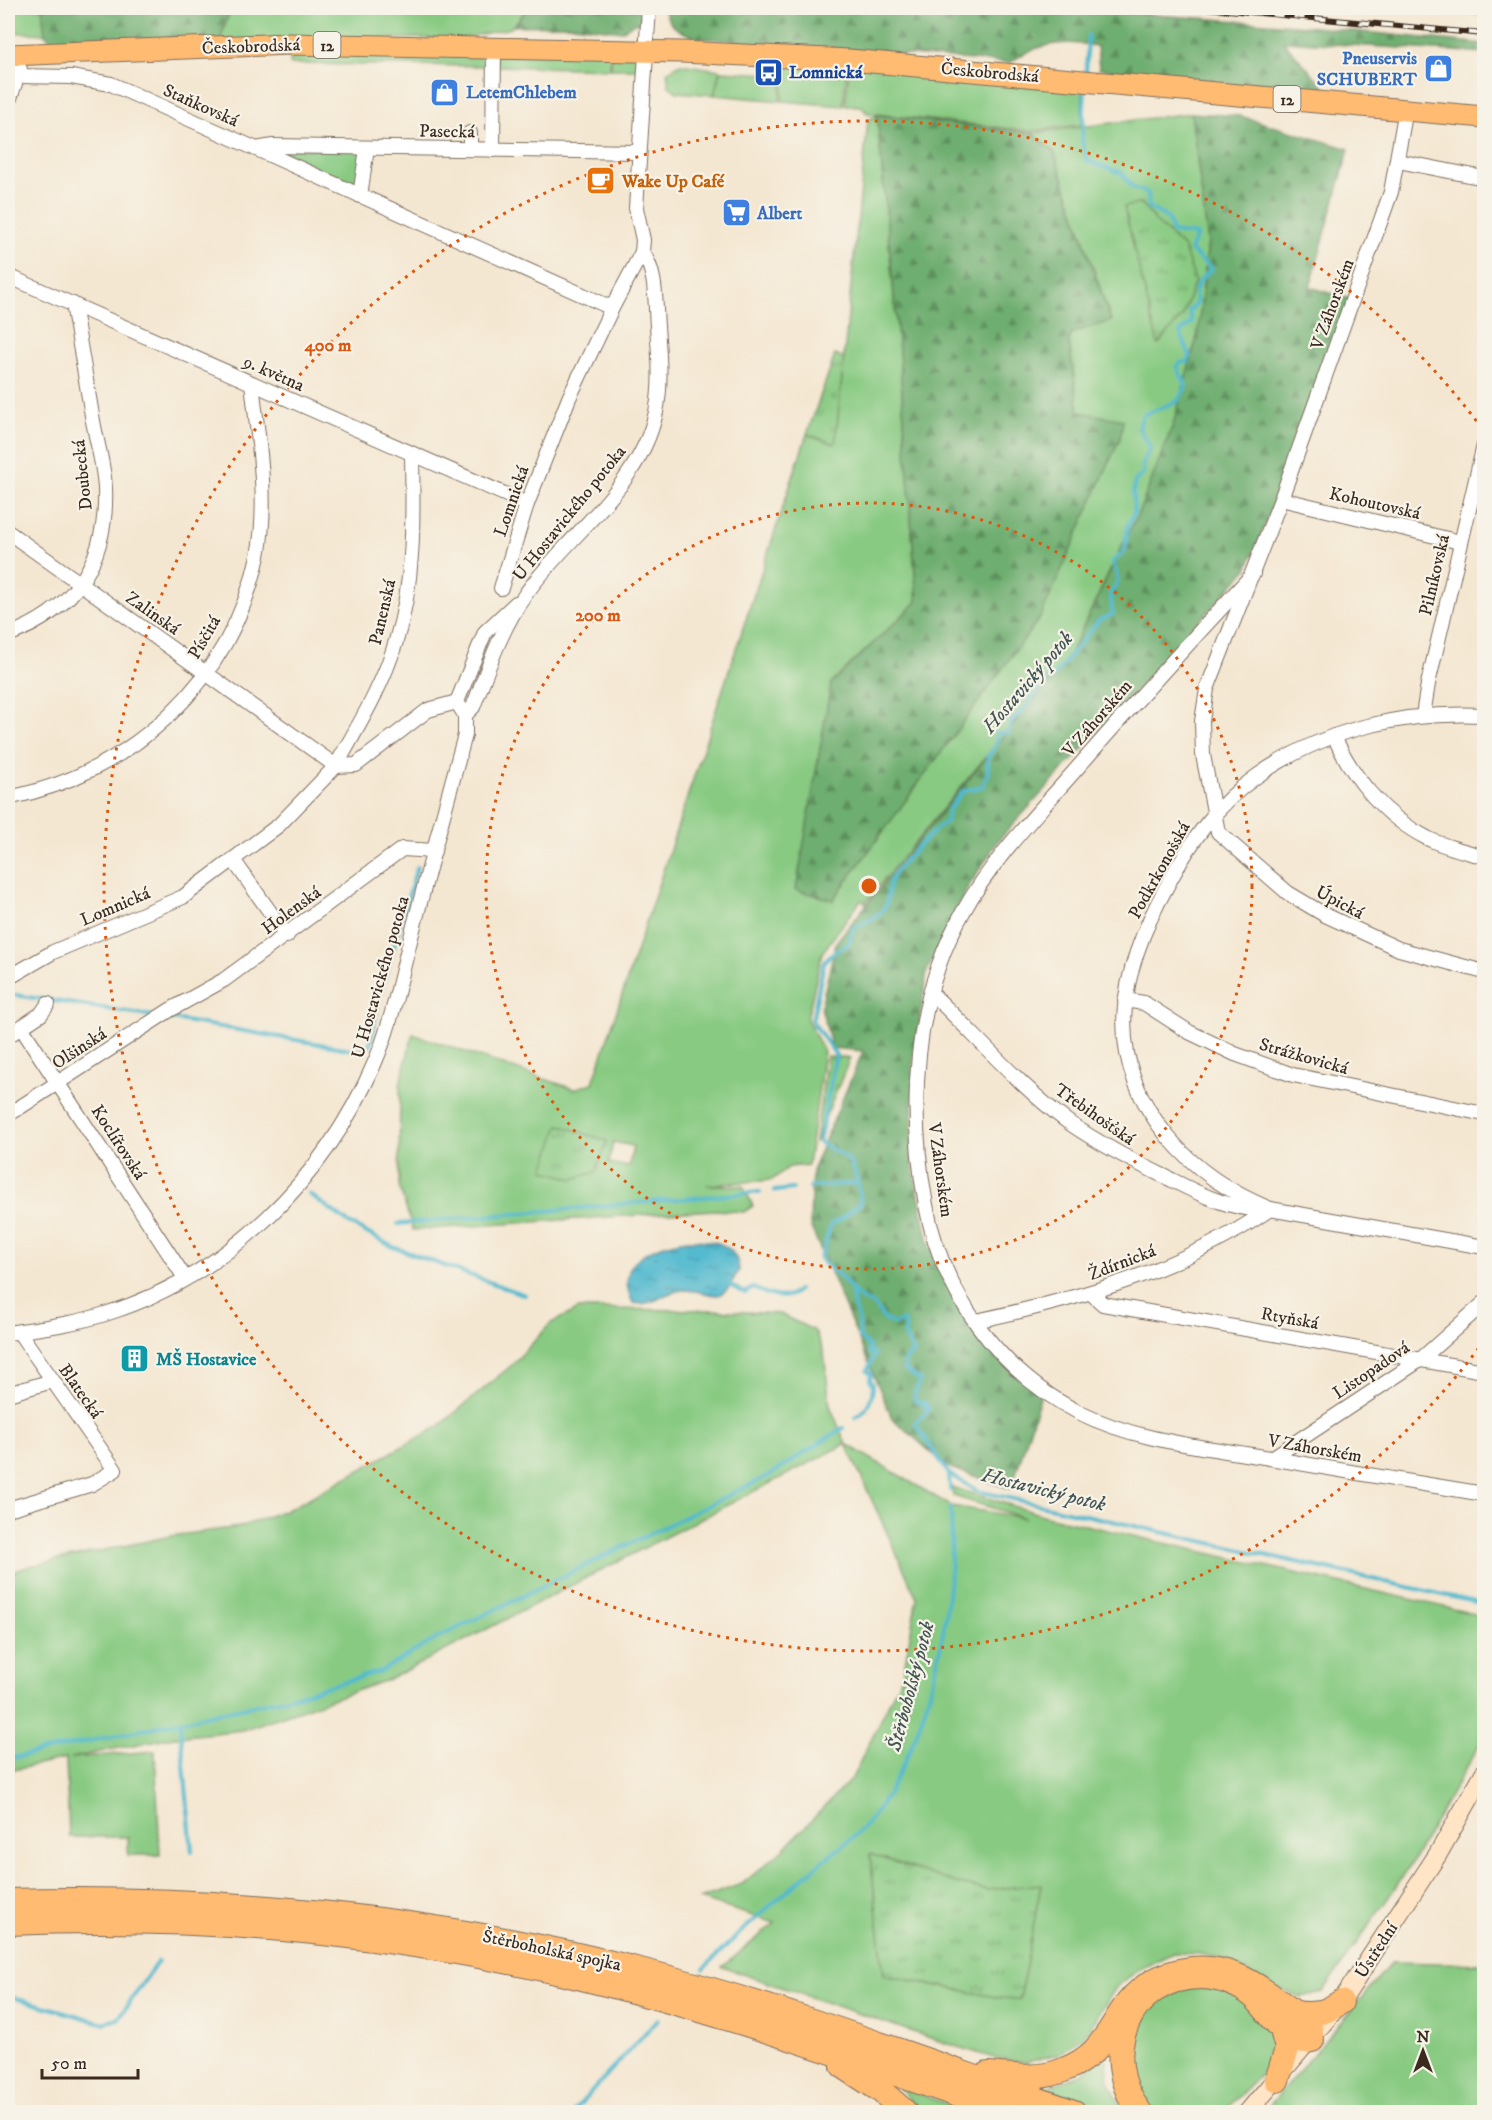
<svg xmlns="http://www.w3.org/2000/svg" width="1492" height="2120" viewBox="0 0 1492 2120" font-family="'IM FELL DW Pica',serif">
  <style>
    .green { fill: #88ca82; stroke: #627a50; stroke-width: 1.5; fill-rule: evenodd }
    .forest { fill: url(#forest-firs); stroke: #546c47; stroke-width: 1.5 }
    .park { fill: url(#park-tufts); stroke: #627a50; stroke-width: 1.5 }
    .water { fill: url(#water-ripples); stroke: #467276; stroke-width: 1.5 }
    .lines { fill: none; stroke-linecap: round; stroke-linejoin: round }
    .stream { stroke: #51b9cf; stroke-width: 4 }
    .street-casing { stroke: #7c6c5d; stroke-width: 16 }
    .secondary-casing { stroke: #7c6c5d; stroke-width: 20 }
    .primary-casing { stroke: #7c6c5d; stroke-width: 23 }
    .highway-casing { stroke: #7c6c5d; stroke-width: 26 }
    .street { stroke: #fff; stroke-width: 14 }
    .secondary { stroke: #ffe4c6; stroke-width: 18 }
    .primary { stroke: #ffbb71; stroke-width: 21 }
    .highway { stroke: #ffbb71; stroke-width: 24 }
    .rail-casing { stroke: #3b2a1e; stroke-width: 6 }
    .rail { stroke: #f7f3e8; stroke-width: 4; stroke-dasharray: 11; stroke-linecap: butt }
    .ring { fill: none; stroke: #df570d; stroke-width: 3; stroke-dasharray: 3 6 }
    .labels { text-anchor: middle; stroke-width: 4.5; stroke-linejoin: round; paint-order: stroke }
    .shield { fill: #f7f3e8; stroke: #73665b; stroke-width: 1.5 }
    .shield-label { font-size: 16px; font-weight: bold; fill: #3b2a1e }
    .street-label { font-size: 18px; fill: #3b2a1e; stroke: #f7f3e8 }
    .shop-label { font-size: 18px; font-weight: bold; fill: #366cbe; stroke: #f7f3e8; text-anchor: start }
    .transit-label { font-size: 18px; font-weight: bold; fill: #164399; stroke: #f7f3e8; text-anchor: start }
    .food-label { font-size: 18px; font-weight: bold; fill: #c56008; stroke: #f7f3e8; text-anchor: start }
    .culture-label { font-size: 18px; font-weight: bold; fill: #0d838f; stroke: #f7f3e8; text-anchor: start }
    .water-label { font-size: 20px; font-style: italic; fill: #425553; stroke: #f7f3e8 }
    .centre { fill: #df570d; stroke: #f7f3e8; stroke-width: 3 }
    .ring-label { font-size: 18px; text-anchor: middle; font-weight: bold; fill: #df570d; stroke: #f7f3e8; stroke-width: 4.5; stroke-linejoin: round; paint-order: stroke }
  </style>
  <defs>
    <pattern id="forest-firs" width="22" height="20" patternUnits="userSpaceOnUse" patternTransform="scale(1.5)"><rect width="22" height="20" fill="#6eae70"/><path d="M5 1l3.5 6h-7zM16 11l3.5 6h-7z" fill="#5c8e5b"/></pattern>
    <pattern id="park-tufts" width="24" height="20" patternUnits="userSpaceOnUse" patternTransform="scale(1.5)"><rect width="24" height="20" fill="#88ca82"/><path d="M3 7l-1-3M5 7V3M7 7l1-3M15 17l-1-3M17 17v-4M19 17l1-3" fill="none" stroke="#70a46a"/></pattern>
    <pattern id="water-ripples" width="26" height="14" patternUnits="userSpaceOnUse" patternTransform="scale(1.5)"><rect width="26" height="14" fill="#51b9cf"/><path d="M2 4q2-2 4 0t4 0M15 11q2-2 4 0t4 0" fill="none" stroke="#4497a7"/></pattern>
  </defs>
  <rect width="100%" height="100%" fill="#f7f3e8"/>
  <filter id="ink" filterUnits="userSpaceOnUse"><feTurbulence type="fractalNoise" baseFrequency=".0167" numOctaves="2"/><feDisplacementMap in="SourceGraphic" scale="12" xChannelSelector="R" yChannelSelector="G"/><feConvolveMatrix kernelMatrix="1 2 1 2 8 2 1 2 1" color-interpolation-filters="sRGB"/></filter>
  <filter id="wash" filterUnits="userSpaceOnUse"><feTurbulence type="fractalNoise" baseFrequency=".008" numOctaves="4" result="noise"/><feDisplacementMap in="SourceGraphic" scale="24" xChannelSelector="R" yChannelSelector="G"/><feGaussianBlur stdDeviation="1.35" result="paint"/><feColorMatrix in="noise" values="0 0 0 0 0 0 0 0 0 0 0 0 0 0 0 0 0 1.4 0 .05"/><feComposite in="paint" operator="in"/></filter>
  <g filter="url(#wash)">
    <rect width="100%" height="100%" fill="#f4e7d2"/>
    <g class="green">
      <polygon points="8,8 42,8 45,34 8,32"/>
      <polygon points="235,8 528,8 511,28 463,38 220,40 230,9"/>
      <polygon points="1421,8 1484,8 1484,15"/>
      <polygon points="291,46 492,50 491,66 290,64"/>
      <polygon points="494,49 610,51 610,69 496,66"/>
      <polygon points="612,51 645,51 643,69 611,69"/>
      <polygon points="785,58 848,61 843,106 782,101"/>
      <polygon points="850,62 1083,82 1082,125 1032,131 867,113 861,106 845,105"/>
      <polygon points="680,64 720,70 714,95 677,92 669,86 667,72"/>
      <polygon points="721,71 783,75 780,101 715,95"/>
      <path d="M1191,113L1208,242L1198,334L1173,425L1141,507L1069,656L865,903L861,900L822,953L807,1019L824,1052L808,1165L789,1167L772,1180L707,1185L743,1186L753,1206L744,1212L714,1210L413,1230L399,1186L400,1084L413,1034L574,1089L593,1083L807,434L835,443L868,120L877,115L899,350L917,602L831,683L833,900L1123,420L1079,413L1069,341L1072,332L1111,321L1054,152L1032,133ZM613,1142L633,1146L629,1167L609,1163Z"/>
      <polygon points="262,149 365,149 359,193"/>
      <path d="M579,1309L711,1310L780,1314L815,1331L824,1353L830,1406L846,1444L951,1506L1025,1518L953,1496L952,1487L1046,1516L1484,1616V1737L1410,1866L1323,1992L1301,1997L1276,1988L1225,1960L1200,1954L1173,1953L1140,1969L1117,1986L1087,2033L1059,2054L1026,2062L994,2058L948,2044L722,1967L775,1923L699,1899L742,1884L783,1850L852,1778L903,1674L917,1598L846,1444L390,1679L242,1730L167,1738L71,1758L155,1751L160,1855H128V1837H69L66,1759L8,1771V1573L30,1566L171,1536L240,1527L293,1507L438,1427L512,1365L551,1323ZM870,1854L959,1884L987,1890L1041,1885L1019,1999L1001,1998L884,1975Z"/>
      <polygon points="1392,1962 1484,1964 1484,2112 1264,2112"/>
      <polygon points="1198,1984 1242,1996 1272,2032 1276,2047 1270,2065 1223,2112 1149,2112 1125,2053 1149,2004"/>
      <polygon points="1106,2055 1109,2081 1124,2112 1110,2112 1046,2090 1047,2087 1082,2074"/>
      <polygon points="898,2087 972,2112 921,2112"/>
    </g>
    <g class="forest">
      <polygon points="42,8 235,8 230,9 220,41 53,44 45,34"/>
      <polygon points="528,8 642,8 640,23 634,23 622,31 573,25 513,26"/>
      <path d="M664,8H1065L1294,25L1484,44V53L1283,41L1326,89L1314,93L1099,69L1097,46C1066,40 1036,42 1010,63L697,38C678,31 669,27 664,8Z"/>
      <polygon points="1191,113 1240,116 1349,149 1310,287 1350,299 1327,373 1247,569 997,842 967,889 927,971 913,1065 912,1161 929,1243 971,1323 1042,1391 1011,1489 948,1467 892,1418 810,1225 812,1171 863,1051 832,1048 821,1007 836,942 1069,656 1141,507 1173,425 1198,334 1208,242"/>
      <polygon points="877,115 1032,133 1054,152 1111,321 1072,333 1069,341 1079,412 1123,420 1120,438 1041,616 833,900 796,890 831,683 917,602 899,350"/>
    </g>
    <g class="park">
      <polygon points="1142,203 1156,222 1184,248 1195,281 1183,315 1158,345 1124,207"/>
      <polygon points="835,355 844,358 835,444 807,434"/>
      <polygon points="827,1056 850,1058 815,1143"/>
      <polygon points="559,1125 607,1141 596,1172 573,1179 544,1170"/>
      <polygon points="870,1854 959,1884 987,1890 1041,1884 1020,1999 1001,1998 884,1975"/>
    </g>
    <path class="water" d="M688,1240C711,1240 736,1241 739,1270L728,1289L719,1295C707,1295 695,1289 682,1290C663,1292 654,1307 633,1303C612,1260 653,1245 688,1240Z"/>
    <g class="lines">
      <g class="stream">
        <polyline points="1086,73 1088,35"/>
        <path d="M1085,87L1082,141L1087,161L1122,173L1132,187L1148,193L1149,208L1168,218L1172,232L1197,235L1190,250L1212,269C1201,278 1191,287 1197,303L1189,311L1192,322L1180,332L1190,356L1188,362H1182L1177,366L1186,386L1178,401L1143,415L1139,428L1150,448L1143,462V474L1135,481L1133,493L1134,512L1127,528L1125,551L1113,561L1118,581L1110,595L1113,614L1099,620L1053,677H1047L1043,687C1030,695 1026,714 1012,719L1008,733H998L995,748L988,756V772L983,786L963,791L949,809L946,822C938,825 896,868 892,877C883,895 895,904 874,917C866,922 864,925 854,927L848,944L830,955L824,962L812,1021L836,1055L819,1142C843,1157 853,1155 858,1185C859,1192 861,1197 860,1204C849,1211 843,1220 831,1224C826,1237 827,1245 820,1258C825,1266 834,1271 841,1277C853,1289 856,1300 873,1304L885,1320L895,1324L903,1321L906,1327L904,1334L914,1353L905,1359L904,1369L920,1380L914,1395L916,1402L925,1403V1408L928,1407L929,1410L915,1423L949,1474L978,1491L1484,1604"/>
        <polyline points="8,994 154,1016"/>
        <polyline points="167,1018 361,1051 370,1045 381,990 417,867"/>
        <polyline points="810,1187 857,1183"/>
        <polyline points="774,1191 793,1189"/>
        <polyline points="309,1194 352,1225 393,1247 525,1295"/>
        <polyline points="398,1224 760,1192"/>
        <path d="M726,1283L745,1293L753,1288C767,1294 785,1303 798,1290"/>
        <path d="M852,1293C853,1313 862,1314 859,1337L870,1347L869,1353L875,1354L867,1371L871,1374L870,1380L873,1384C873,1397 867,1413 855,1417"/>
        <polyline points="949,1474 950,1489"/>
        <polyline points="180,1723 192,1851"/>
        <polyline points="8,1759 287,1698 381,1671 441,1636 770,1475 843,1428"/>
        <path d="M704,1969C739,1931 779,1898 818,1865C834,1851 857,1837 870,1820C932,1738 955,1608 951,1508"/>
        <polyline points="8,1996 103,2023 118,2019 158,1961"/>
        <polyline points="573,2112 658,2019"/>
      </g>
    </g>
  </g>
  <g filter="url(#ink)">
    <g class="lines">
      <defs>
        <g id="street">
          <polyline points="19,76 71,77 111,84 612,308"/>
          <polyline points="8,104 20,69"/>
          <polyline points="1406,109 1391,192 1281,499 1207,689 1202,721 1203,755 1218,832 1288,893 1325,915 1399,949 1484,972"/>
          <polyline points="256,149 273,146 638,152"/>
          <polyline points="470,149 470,133"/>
          <polyline points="493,150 494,48"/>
          <polyline points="1398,161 1484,178"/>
          <polyline points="360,196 367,148"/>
          <polyline points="8,276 527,504"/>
          <polyline points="1281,499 1460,542"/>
          <path d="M8,532L336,766C358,726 383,686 396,641C415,580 413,517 412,454"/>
          <path d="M1253,574C1194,637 1136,701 1079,766C1039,812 993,858 963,912C913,1000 908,1107 926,1205C942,1292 998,1371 1078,1412C1134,1440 1196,1446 1258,1456C1333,1469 1409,1482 1484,1494"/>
          <polyline points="501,588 527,504 569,398 612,308 642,252 643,240 636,208 649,8"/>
          <path d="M8,635C75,610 108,561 105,488C104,466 97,443 93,421C86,382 80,343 73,304"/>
          <polyline points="457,702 485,632 516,603"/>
          <path d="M465,715L473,707C488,669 501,629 525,595C567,535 640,488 656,412C662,384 659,354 657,326C655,302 657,271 642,252"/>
          <polyline points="1423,715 1428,684 1484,445"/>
          <path d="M1484,715C1404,711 1324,729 1257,776C1216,805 1191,841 1168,884C1120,970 1100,1055 1168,1137C1197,1171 1229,1192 1270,1209L1484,1247"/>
          <path d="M1334,736C1352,777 1385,817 1427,838C1444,847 1466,851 1484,857"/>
          <path d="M8,798C132,773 231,682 258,556C269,500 258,439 252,383"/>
          <polyline points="234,861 287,936"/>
          <polyline points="8,978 53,952 183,897 279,825 336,766 356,765 428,710 457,702"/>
          <path d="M931,993C977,1036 1018,1085 1068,1122C1101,1145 1136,1163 1172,1180C1199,1194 1232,1210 1262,1209"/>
          <polyline points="1125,1000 1144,1003 1189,1032 1235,1054 1293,1075 1484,1114"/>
          <polyline points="21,1027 185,1278"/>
          <polyline points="8,1036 41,1014 48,1004"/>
          <polyline points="8,1115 170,1010 224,980 402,849 434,851"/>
          <polyline points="1092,1294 1103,1304 1484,1371"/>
          <path d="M976,1321C1079,1299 1183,1270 1270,1209"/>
          <path d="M8,1333C40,1328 74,1324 105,1314C228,1276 325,1179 375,1062C391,1026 400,979 410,941C428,872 446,803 465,735V715L457,702"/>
          <polyline points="8,1394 52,1381"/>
          <polyline points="1272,1458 1420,1360 1484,1303"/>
          <polyline points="8,1509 92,1484 115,1470 19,1332"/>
        </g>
        <polyline id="secondary" points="1248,2112 1341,2002 1438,1854 1484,1773"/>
        <polyline id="primary" points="8,55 289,44 681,52 849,60 1484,117"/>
        <g id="highway">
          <path d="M8,1901C222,1895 432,1917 640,1970C788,2008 931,2063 1074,2112"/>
          <path d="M8,1923C194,1915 383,1932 565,1974C716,2009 861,2062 1007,2112"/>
          <path d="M1293,2012C1312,2017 1325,2013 1341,2002"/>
          <polyline points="843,2066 880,2090 905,2112"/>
          <path d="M988,2074C1012,2076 1038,2080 1061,2071C1098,2057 1104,2038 1124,2008C1149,1972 1198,1959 1238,1976C1261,1986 1282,2004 1303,2019L1310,2028L1312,2040C1286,2047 1270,2010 1253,1996C1238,1984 1221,1978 1202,1977C1128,1976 1097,2057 1140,2112"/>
          <polyline points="1277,2080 1287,2049 1281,2026"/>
        </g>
      </defs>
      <use href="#street" class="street-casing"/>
      <use href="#secondary" class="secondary-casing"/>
      <use href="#primary" class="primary-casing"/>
      <use href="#highway" class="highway-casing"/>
      <use href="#street" class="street"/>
      <use href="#secondary" class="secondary"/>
      <use href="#primary" class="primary"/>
      <use href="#highway" class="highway"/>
      <defs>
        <polyline id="rail" points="1206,8 1484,34"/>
      </defs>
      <use href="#rail" class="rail-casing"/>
      <use href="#rail" class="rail"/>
    </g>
  </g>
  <g class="ring">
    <circle cx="869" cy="886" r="383"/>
    <path d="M1484 1341A765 765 0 1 1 1484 431"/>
  </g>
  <defs>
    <symbol id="shop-square" viewBox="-11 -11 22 22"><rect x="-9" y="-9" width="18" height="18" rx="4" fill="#3f7fe0" stroke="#f7f3e8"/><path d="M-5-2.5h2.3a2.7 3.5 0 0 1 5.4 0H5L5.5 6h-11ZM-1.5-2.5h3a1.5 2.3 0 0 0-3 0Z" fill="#fff"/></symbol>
    <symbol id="bus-square" viewBox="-11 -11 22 22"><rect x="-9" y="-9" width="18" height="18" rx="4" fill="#1a4fb4" stroke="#f7f3e8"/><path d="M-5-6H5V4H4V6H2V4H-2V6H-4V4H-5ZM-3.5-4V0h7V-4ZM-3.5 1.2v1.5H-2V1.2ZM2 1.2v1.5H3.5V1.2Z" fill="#fff"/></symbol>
    <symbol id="cafe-square" viewBox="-11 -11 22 22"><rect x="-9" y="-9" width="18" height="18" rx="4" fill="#e8710a" stroke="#f7f3e8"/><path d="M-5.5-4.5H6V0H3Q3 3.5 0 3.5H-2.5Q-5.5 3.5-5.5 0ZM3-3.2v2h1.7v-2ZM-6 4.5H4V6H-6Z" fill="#fff"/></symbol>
    <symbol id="supermarket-square" viewBox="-11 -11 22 22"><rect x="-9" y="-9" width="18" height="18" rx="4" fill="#3f7fe0" stroke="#f7f3e8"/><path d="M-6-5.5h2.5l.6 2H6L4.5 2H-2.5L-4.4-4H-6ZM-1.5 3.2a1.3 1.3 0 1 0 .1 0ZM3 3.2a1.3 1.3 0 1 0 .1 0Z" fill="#fff"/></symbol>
    <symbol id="building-square" viewBox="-11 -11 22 22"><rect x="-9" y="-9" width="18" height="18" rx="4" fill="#0f9aa8" stroke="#f7f3e8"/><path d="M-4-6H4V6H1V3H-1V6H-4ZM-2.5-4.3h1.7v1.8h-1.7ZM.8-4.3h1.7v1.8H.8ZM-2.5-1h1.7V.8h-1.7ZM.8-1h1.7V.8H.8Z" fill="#fff"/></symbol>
  </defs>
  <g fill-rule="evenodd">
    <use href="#shop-square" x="1422" y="52" width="33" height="33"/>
    <use href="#bus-square" x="752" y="56" width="33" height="33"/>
    <use href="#shop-square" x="428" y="76" width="33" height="33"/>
    <use href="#cafe-square" x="584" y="164" width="33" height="33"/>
    <use href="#supermarket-square" x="720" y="196" width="33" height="33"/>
    <use href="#building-square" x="118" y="1342" width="33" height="33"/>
  </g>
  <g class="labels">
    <g class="shield">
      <rect x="313.5" y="32" width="27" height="26" rx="4.5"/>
      <rect x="1273.5" y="86" width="27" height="26" rx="4.5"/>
    </g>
    <g class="shield-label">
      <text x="327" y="51">12</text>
      <text x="1287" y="105">12</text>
    </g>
    <g class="street-label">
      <text transform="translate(251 46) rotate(-2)" y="6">Českobrodská</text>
      <text transform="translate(990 72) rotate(5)" y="6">Českobrodská</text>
      <text transform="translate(201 105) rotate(24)" y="6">Staňkovská</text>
      <text transform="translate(447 131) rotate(1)" y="6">Pasecká</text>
      <text transform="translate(1332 304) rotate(-70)" y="6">V Záhorském</text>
      <text transform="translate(274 373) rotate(24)" y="6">9. května</text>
      <text transform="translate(82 475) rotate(-96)" y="6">Doubecká</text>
      <text transform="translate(511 501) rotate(-71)" y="6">Lomnická</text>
      <text transform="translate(1375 503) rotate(13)" y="6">Kohoutovská</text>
      <text transform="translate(569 513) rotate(-51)" y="6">U Hostavického potoka</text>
      <text transform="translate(1434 575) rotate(-77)" y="6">Pilníkovská</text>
      <text transform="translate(382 612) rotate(-77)" y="6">Panenská</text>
      <text transform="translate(153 613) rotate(35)" y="6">Zalinská</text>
      <text transform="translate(204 637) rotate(-60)" y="6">Písčitá</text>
      <text transform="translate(1097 718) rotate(-49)" y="6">V Záhorském</text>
      <text transform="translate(1159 870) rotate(-61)" y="6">Podkrkonošská</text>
      <text transform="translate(1340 902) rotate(28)" y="6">Úpická</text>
      <text transform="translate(115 906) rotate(-23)" y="6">Lomnická</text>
      <text transform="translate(291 910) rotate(-36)" y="6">Holenská</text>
      <text transform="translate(380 977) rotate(-74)" y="6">U Hostavického potoka</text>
      <text transform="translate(79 1048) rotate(-33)" y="6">Olšinská</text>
      <text transform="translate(1304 1056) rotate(16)" y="6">Strážkovická</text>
      <text transform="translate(1095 1114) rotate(35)" y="6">Třebihošťská</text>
      <text transform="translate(119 1142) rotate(57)" y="6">Koclířovská</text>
      <text transform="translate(941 1170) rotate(82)" y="6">V Záhorském</text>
      <text transform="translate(1122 1262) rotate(-21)" y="6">Ždírnická</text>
      <text transform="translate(1290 1318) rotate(10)" y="6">Rtyňská</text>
      <text transform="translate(1371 1370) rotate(-34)" y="6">Listopadová</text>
      <text transform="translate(81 1391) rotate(55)" y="6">Blatecká</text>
      <text transform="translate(1315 1448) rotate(10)" y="6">V Záhorském</text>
      <text transform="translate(552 1950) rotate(12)" y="6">Štěrboholská spojka</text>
      <text transform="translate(1376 1950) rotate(-57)" y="6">Ústřední</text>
    </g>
    <g class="shop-label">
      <text x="1417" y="64" text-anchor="end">Pneuservis<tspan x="1417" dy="21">SCHUBERT</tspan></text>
      <text x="466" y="98">LetemChlebem</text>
      <text x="757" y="219">Albert</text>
    </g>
    <g class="transit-label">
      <text x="789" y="78">Lomnická</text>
    </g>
    <g class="food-label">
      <text x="622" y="187">Wake Up Café</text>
    </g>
    <g class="culture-label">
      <text x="156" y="1365">MŠ Hostavice</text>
    </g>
    <g class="water-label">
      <text transform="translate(1027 682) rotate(-49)" y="7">Hostavický potok</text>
      <text transform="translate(1044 1489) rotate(14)" y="7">Hostavický potok</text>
      <text transform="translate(910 1686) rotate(-75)" y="7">Štěrboholský potok</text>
    </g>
  </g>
  <circle cx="869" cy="886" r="9" class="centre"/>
  <g class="ring-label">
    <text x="328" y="351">400 m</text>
    <text x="598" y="621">200 m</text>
  </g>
  <rect width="1492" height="2120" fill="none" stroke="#f7f3e8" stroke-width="30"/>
  <g transform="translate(1423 2051)" stroke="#f7f3e8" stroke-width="4.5" paint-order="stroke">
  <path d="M0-4.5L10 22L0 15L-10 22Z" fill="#3b2a1e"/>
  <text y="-9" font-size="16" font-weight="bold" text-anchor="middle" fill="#3b2a1e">N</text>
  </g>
  <path d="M42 2069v9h96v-9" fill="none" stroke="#3b2a1e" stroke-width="3"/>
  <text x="51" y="2069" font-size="18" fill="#3b2a1e" stroke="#f7f3e8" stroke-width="4.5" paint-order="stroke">50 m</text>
</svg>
